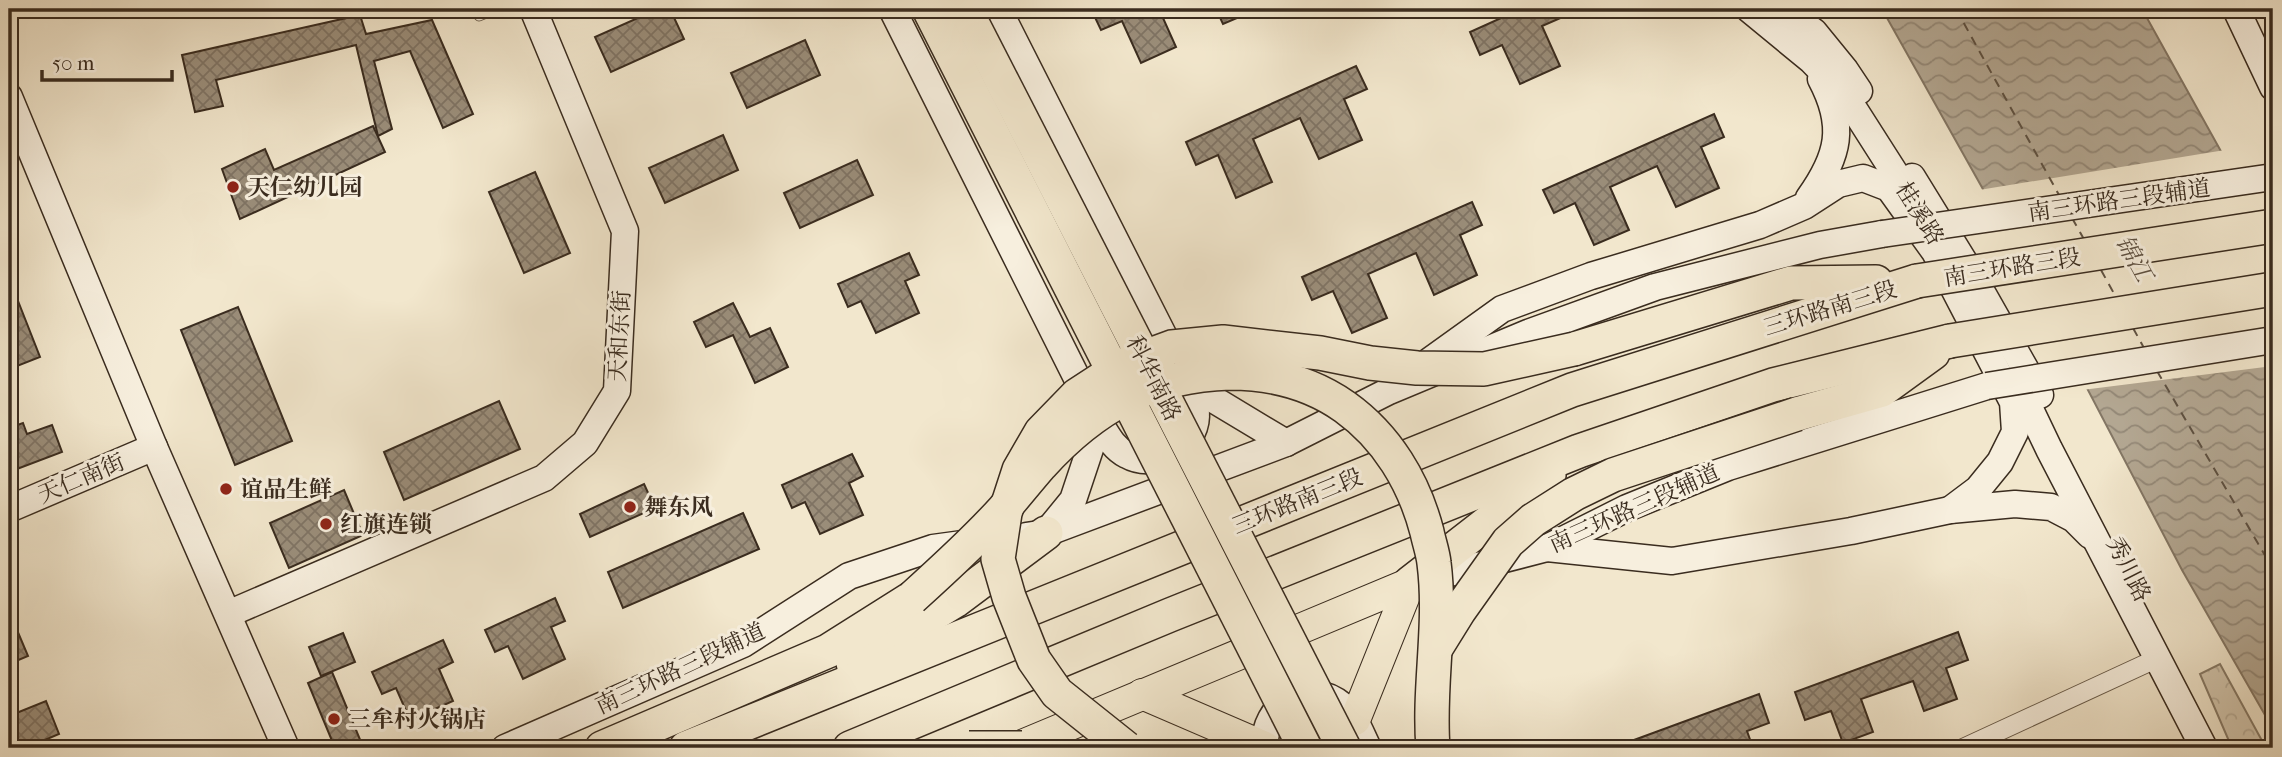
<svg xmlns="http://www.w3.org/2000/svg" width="2282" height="757" viewBox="0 0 2282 757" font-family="'IM FELL French Canon','Noto Serif SC',serif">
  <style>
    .forest { fill: url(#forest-crowns); stroke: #867a67; stroke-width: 2 }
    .water { fill: url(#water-waves); stroke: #837664; stroke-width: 2 }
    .pier { fill: #f2e7cd }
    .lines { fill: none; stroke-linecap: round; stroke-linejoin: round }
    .ferry { stroke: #5e5142; stroke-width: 2; stroke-dasharray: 9 7; stroke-linecap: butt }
    .building { fill: url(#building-cross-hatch); stroke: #3a2c1f; stroke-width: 2 }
    .lane-casing { stroke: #685b4a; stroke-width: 11 }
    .street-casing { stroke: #685b4a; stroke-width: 20 }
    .secondary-casing { stroke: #3a2c1f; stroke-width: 29 }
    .primary-casing { stroke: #3a2c1f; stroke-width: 32 }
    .highway-casing { stroke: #3a2c1f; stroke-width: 36 }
    .lane { stroke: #f7efde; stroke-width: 9 }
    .street { stroke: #f7efde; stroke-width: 18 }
    .secondary { stroke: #f7efde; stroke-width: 26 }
    .primary { stroke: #f2e7cd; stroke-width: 30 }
    .highway { stroke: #f2e7cd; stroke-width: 33 }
    .secondary-bridge-casing { stroke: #3a2c1f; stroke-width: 29; stroke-linecap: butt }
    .highway-bridge-casing { stroke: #3a2c1f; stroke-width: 36; stroke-linecap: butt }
    .secondary-bridge { stroke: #f7efde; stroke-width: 26 }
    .highway-bridge { stroke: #f2e7cd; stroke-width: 33 }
    .poi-dot { fill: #8f2418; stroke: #f7efde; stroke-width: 2.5 }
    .labels { text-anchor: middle; stroke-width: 6; stroke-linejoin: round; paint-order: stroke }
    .poi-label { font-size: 23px; font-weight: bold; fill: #3a2c1f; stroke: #f7efde; text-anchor: start }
    .street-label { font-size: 23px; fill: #3a2c1f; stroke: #f7efde }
    .water-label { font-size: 24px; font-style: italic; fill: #5e5142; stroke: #f7efde }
  </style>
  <defs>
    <pattern id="forest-crowns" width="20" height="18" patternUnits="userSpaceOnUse" patternTransform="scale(1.75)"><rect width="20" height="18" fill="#d3c7af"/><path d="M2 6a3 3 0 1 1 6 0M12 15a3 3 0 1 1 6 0" fill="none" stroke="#b6ab96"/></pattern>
    <pattern id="water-waves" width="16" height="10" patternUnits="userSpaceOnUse" patternTransform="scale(1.75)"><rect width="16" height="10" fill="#b3a792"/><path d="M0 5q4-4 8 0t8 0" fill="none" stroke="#938877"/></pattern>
    <pattern id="building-cross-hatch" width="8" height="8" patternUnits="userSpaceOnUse" patternTransform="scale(1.75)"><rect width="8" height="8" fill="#9a8d79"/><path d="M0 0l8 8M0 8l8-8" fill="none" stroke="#7f7363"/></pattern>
  </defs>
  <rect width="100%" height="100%" fill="#f2e7cd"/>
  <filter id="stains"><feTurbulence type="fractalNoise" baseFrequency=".00286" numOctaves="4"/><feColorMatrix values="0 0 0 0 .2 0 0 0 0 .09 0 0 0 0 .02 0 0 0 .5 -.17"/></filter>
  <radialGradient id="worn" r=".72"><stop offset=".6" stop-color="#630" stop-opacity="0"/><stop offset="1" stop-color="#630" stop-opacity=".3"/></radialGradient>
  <polygon class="forest" points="2220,664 2266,748 2232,748 2200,674"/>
  <polygon class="water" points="1882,9 2142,9 2273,245 2273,729 2182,570 1984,191"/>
  <polygon class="pier" points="2225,150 2273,238 2273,366 2082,390 1979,190"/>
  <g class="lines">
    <g class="ferry">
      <polyline points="1956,9 2059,195"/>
      <polyline points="2072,218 2085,241"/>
      <polyline points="2101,270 2117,299"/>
      <polyline points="2133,328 2144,348"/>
      <polyline points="2157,371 2273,569"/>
    </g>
  </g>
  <g class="building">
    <polygon points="658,9 670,9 684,39 611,72 595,37"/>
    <polygon points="1091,9 1159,9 1176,47 1141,63 1122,21 1101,30"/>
    <polygon points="1216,9 1258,9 1223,24"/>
    <polygon points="1521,9 1581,9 1542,26 1560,66 1520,84 1502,45 1480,55 1470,32"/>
    <polygon points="360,15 366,34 432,20 473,114 443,128 410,51 374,61 392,129 378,136 356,45 216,80 223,106 195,112 182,55"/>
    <polygon points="805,40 820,75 747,108 731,73"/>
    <polygon points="1356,66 1367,89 1344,99 1362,140 1319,159 1300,118 1253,139 1272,182 1236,198 1218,155 1196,165 1186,142"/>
    <polygon points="1714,114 1724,137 1701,147 1719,188 1676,207 1657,166 1610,187 1629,230 1594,245 1575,203 1554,213 1543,190"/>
    <polygon points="373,126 385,152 240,219 222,169 265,149 274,170"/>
    <polygon points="723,135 738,170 665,203 649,168"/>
    <polygon points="857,160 873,195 800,228 784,193"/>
    <polygon points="535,172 570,253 524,273 489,192"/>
    <polygon points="1472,202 1482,225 1460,235 1477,275 1434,295 1416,253 1368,274 1387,318 1352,333 1333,291 1312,300 1302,277"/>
    <polygon points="909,253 919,275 905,281 919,313 876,333 861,301 848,307 838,284"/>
    <polygon points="9,278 40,357 12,368 9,360"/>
    <polygon points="733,303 750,337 770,328 788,367 755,383 733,335 706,347 694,322"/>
    <polygon points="238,307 292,441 235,465 181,330"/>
    <polygon points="499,401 520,449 404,500 384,452"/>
    <polygon points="23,423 27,434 52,425 62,452 9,472 9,428"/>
    <polygon points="852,454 863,476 849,483 863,515 820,534 805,502 792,508 782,485"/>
    <polygon points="644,484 655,508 590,537 580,514"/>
    <polygon points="344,490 363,535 289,568 270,523"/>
    <polygon points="743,513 759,549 623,608 608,572"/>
    <polygon points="555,598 565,621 551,627 565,659 523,679 508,646 495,652 485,630"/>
    <polygon points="9,611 28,656 9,664"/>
    <polygon points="1958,632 1968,660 1946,668 1957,699 1924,711 1913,681 1861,699 1873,732 1843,743 1831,711 1805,720 1795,692"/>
    <polygon points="343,633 355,662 321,676 309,647"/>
    <polygon points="443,640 453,662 439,669 453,701 410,720 396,688 382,694 372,672"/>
    <polygon points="332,672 361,742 346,748 335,748 308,683"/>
    <polygon points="1759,694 1769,723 1747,731 1753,748 1715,748 1713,743 1699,748 1616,748 1615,747"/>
    <polygon points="46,701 59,734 26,748 9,748 9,716"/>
  </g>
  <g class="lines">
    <defs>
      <polyline id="lane" points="479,16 496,9"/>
      <polyline id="street" points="1963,748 2158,658"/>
      <g id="secondary">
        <polyline points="892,9 1099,422 1073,500 1046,533"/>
        <polyline points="998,9 1188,384 1286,443"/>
        <polyline points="1749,9 1811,60 1845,95 1912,200"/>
        <polyline points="1783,9 1814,32 1845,70 1859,91"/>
        <polyline points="2236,9 2273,87"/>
        <polyline points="9,97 154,447 286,748"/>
        <polyline points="1912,177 1968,268 2040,395"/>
        <path d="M1809,198C1839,156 1846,126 1821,79"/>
        <polyline points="1424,365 1502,309 1591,276 1760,225 1804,206 1838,184 1863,178 1889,188 1935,252 2013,402 2015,432 2000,462 1978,489 1950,510"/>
        <polyline points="2017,382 2049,449 2204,748"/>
        <path d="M1099,422C1107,435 1113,448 1127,455C1155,471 1195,448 1196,416C1197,407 1190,393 1188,384"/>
        <polyline points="9,509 154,447"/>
        <polyline points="1026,536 1046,533 1286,443 1389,391 1528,333 1655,287 1820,245 1882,234"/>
        <polyline points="1547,548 1672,561 1851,531 1950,510 2015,504 2051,507 2074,519 2090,535"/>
        <polyline points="1419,581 1547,548 1627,508 1728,467 1987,386"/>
        <polyline points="228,614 544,478 585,443 617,391 625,231 533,9"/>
        <polyline points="505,748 743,644 849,576 933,548 977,542"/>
        <path d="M1265,748C1262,705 1308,676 1343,706C1355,716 1361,734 1368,748"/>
      </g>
      <g id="primary">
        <polyline points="1142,694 1265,747"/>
        <polyline points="1355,720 1410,583"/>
        <polyline points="1015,748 1410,583"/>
      </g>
      <g id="highway">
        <polyline points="1574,349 1791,283 1876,282"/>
        <polyline points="1797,414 1882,390 1933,353"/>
        <polyline points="1410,583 1549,475"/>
        <polyline points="853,663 955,601 1046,533"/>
        <polyline points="602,748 828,651 912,598"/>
        <polyline points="686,748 1572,390 1917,281"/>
        <polyline points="850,748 1170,615 1579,451 1773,385 1950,341"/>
      </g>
    </defs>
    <use href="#lane" class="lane-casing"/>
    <use href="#street" class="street-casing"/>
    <use href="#secondary" class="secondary-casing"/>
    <use href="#primary" class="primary-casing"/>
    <use href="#highway" class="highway-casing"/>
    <use href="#lane" class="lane"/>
    <use href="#street" class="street"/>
    <use href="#secondary" class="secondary"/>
    <use href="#primary" class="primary"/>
    <use href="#highway" class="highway"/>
    <defs>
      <g id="secondary-bridge">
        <polyline points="1882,234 2273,177"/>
        <polyline points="1987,386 2273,340"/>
      </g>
      <g id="highway-bridge">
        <polyline points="929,9 1305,748"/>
        <polyline points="965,9 1344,748"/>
        <polyline points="1917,281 2273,226"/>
        <polyline points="1950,341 2273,289"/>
        <path d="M912,598C943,570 975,541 1003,510C1016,495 1028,480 1041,465C1094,407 1150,375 1230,373C1270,373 1311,383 1345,407C1387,437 1414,482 1427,532C1429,542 1433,553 1434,563C1442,625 1428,687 1433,748"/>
        <polyline points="1436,648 1459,611 1508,542 1533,520 1574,494 1613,475 1797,414"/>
        <polyline points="969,748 1022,748"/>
        <polyline points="1126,748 1057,693 1034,660 1009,597 998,559 1005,513 1019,470 1041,432 1077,395 1123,365 1172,347 1223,342 1320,353 1370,363 1417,368 1484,369 1574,349"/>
      </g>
    </defs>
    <use href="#secondary-bridge" class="secondary-bridge-casing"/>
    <use href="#highway-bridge" class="highway-bridge-casing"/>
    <use href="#secondary-bridge" class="secondary-bridge"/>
    <use href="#highway-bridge" class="highway-bridge"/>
  </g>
  <g class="poi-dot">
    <circle cx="233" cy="187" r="7"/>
    <circle cx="226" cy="489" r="7"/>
    <circle cx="630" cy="507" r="7"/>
    <circle cx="326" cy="524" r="7"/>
    <circle cx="334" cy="719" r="7"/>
  </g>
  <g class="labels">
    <g class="poi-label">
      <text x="247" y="195">天仁幼儿园</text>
      <text x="240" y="497">谊品生鲜</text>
      <text x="644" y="515">舞东风</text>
      <text x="340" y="532">红旗连锁</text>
      <text x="348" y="727">三牟村火锅店</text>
    </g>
    <g class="street-label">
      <text transform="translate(2119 200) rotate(-8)" y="8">南三环路三段辅道</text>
      <text transform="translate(1920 213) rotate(58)" y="8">桂溪路</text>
      <text transform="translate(2012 267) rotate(-9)" y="8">南三环路三段</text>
      <text transform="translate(1830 308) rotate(-17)" y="8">三环路南三段</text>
      <text transform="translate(619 336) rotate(-87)" y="8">天和东街</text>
      <text transform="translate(1154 378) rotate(63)" y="8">科华南路</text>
      <text transform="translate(81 478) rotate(-23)" y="8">天仁南街</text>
      <text transform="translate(1297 501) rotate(-22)" y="8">三环路南三段</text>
      <text transform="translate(1634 508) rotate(-24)" y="8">南三环路三段辅道</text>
      <text transform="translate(2129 569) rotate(63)" y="8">秀川路</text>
      <text transform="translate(680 668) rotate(-25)" y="8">南三环路三段辅道</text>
    </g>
    <g class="water-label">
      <text transform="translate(2134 258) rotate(61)" y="8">锦江</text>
    </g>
  </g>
  <rect width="2282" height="757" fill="none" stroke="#f2e7cd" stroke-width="35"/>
  <rect x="10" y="10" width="2261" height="736" fill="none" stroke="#3a2c1f" stroke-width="3.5"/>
  <rect x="18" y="18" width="2247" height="722" fill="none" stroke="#3a2c1f" stroke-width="2"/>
  <path d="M42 70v10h130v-10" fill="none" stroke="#3a2c1f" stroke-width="3.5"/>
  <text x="52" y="70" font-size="21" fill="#3a2c1f" stroke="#f7efde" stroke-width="5" paint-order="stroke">50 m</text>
  <rect width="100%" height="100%" filter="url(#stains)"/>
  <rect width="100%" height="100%" fill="url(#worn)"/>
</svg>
